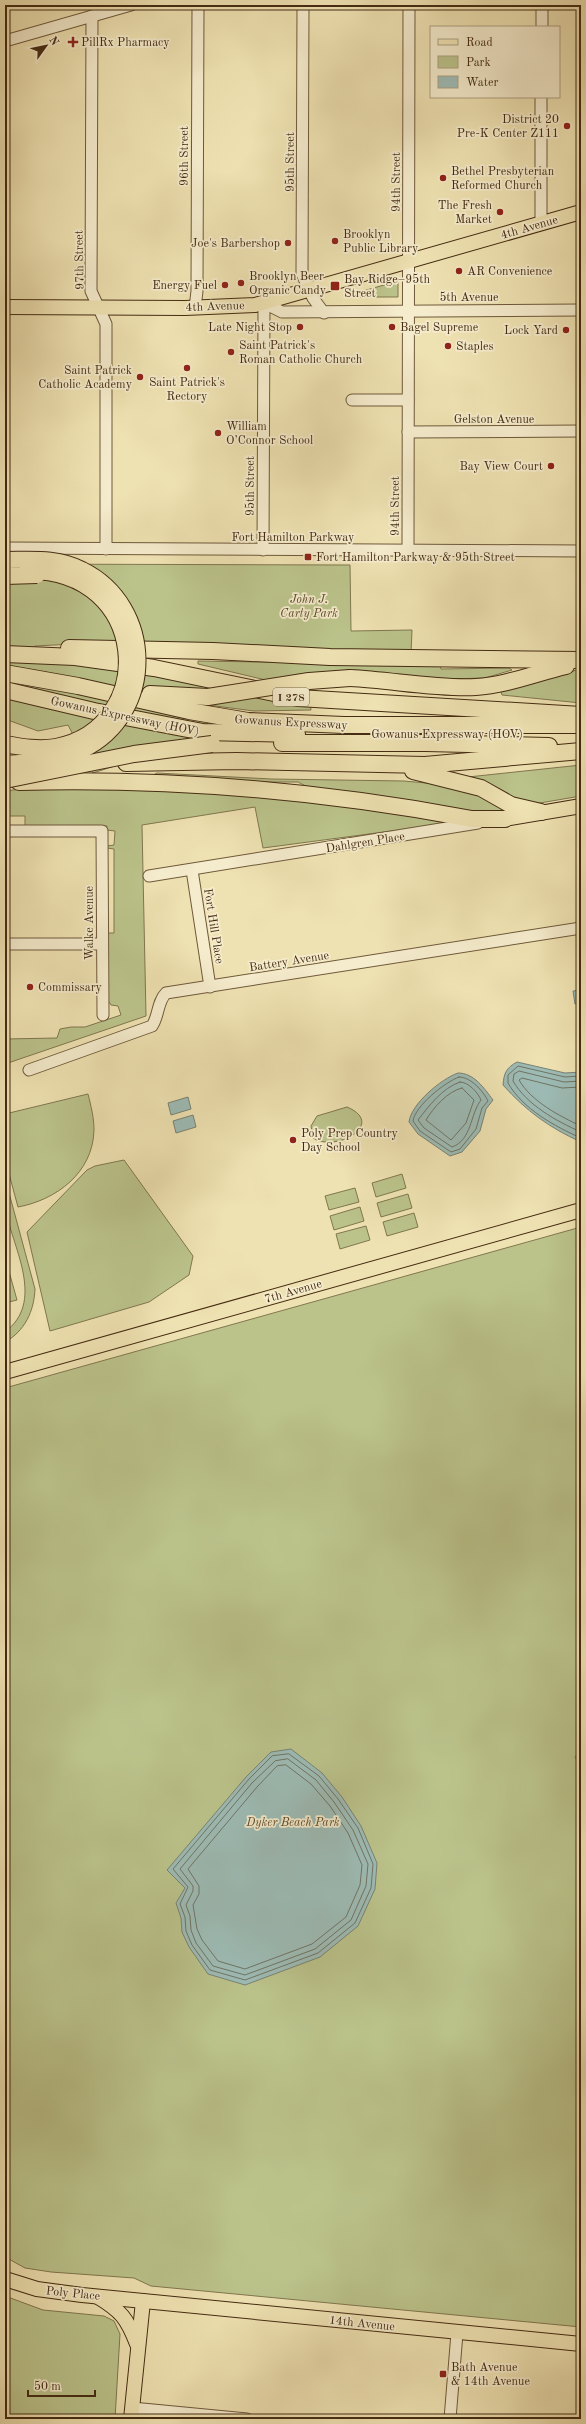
<svg xmlns="http://www.w3.org/2000/svg" width="586" height="2424" viewBox="0 0 586 2424" font-family="'Old Standard TT',serif">
  <style>
    .green { fill: #bbc38b; stroke: #80774e }
    .water { fill: #9dbcb6; stroke: #798274 }
    .lines { fill: none; stroke-linecap: round; stroke-linejoin: round }
    .shore { stroke: #707464; stroke-width: 1 }
    .minor-casing { stroke: #6f593a; stroke-width: 13 }
    .major-casing { stroke: #442b12; stroke-width: 16 }
    .highway-casing { stroke: #442b12; stroke-width: 18 }
    .minor { stroke: #f5eccd; stroke-width: 11 }
    .major { stroke: #efe2b2; stroke-width: 14 }
    .highway { stroke: #efe2b2; stroke-width: 16 }
    .highway-bridge-casing { stroke: #442b12; stroke-width: 18; stroke-linecap: butt }
    .highway-bridge { stroke: #efe2b2; stroke-width: 16 }
    .poi-dot { fill: #8f2418; stroke: #f5eccd; stroke-width: 1.5 }
    .labels { text-anchor: middle; stroke-width: 3.5; stroke-linejoin: round; paint-order: stroke }
    .shield { fill: #f5eccd; stroke: #79654a; stroke-width: 1 }
    .shield-label { font-size: 11px; font-weight: bold; fill: #442b12 }
    .poi-label { font-size: 12px; fill: #442b12; stroke: #f5eccd; text-anchor: start }
    .street-label { font-size: 12px; fill: #442b12; stroke: #f5eccd }
    .park-label { font-size: 12px; font-style: italic; fill: #5c492a; stroke: #f5eccd }
  </style>
  <rect width="100%" height="100%" fill="#efe2b2"/>
  <filter id="stains"><feTurbulence type="fractalNoise" baseFrequency=".005" numOctaves="4"/><feColorMatrix values="0 0 0 0 .2 0 0 0 0 .09 0 0 0 0 .02 0 0 0 .5 -.17"/></filter>
  <radialGradient id="worn" r=".72"><stop offset=".6" stop-color="#630" stop-opacity="0"/><stop offset="1" stop-color="#630" stop-opacity=".3"/></radialGradient>
  <g class="green">
    <polygon points="398,281 398,297 357,297 356,293"/>
    <polygon points="5,564 350,565 351,631 412,630 411,653 74,644 35,646 31,660 65,661 164,676 210,688 274,700 310,704 311,710 254,711 208,705 207,736 93,773 68,725 38,731 5,719"/>
    <polygon points="198,661 440,665 441,669 509,668 512,670 485,678 446,679 343,671 270,681 198,664"/>
    <polygon points="581,669 581,703 502,695 500,689"/>
    <polygon points="581,765 581,796 534,804 518,804 468,777"/>
    <polygon points="157,773 271,779 404,781 448,785 475,792 512,814 480,815 315,791 298,782 256,782 153,775"/>
    <polygon points="61,784 297,799 440,818 452,823 263,848 255,807 142,825 146,1016 5,1064 5,1039 57,1038 60,1029 71,1027 85,1027 121,1015 118,1006 111,1005 107,999 107,933 114,933 114,849 107,848 107,846 114,845 115,831 107,830 107,826 25,826 25,816 5,816 5,791"/>
    <path d="M88,1094C91,1106 94,1118 94,1130C93,1173 56,1200 18,1207L5,1159V1114Z"/>
    <path d="M347,1107C387,1124 336,1153 313,1138L311,1126L317,1116Z"/>
    <polygon points="124,1160 193,1256 189,1275 149,1302 50,1331 27,1232 87,1170 95,1166"/>
    <polygon points="402,1174 406,1188 376,1197 372,1183"/>
    <path d="M5,1178L35,1289C34,1311 25,1331 5,1342V1332C45,1302 14,1250 6,1212C3,1201 5,1189 5,1178Z"/>
    <polygon points="355,1188 359,1202 329,1210 325,1196"/>
    <polygon points="408,1194 412,1208 381,1217 377,1203"/>
    <polygon points="360,1207 364,1221 334,1230 330,1216"/>
    <polygon points="414,1213 418,1227 387,1236 383,1222"/>
    <polygon points="366,1226 370,1240 340,1249 336,1234"/>
    <polygon points="581,1227 581,2327 151,2286 134,2278 51,2272 25,2268 7,2258 5,2256 5,1388"/>
    <polygon points="5,1257 17,1300 5,1303"/>
    <polygon points="5,2296 43,2310 104,2316 114,2321 120,2334 115,2419 5,2419"/>
  </g>
  <g class="water">
    <polygon points="580,990 581,1003 575,1004 573,991"/>
    <path d="M517,1062L565,1073L581,1072V1142C550,1128 526,1111 503,1085C504,1073 506,1068 517,1062Z"/>
    <path d="M458,1073C474,1073 484,1088 493,1100L486,1109L480,1131L462,1152L450,1156L418,1134L409,1122C411,1104 441,1079 458,1073Z"/>
    <polygon points="188,1097 191,1109 171,1115 168,1103"/>
    <polygon points="193,1115 196,1127 176,1133 173,1121"/>
    <polygon points="291,1749 322,1773 342,1797 361,1826 377,1863 375,1889 358,1926 320,1957 245,1985 208,1974 189,1947 182,1932 181,1918 176,1903 185,1888 167,1870 246,1777 271,1752"/>
    <polygon points="581,1749 581,1769 575,1757"/>
  </g>
  <g class="lines">
    <g class="shore">
      <path d="M581,1076L565,1077L518,1066L508,1075V1083C523,1109 554,1126 581,1138"/>
      <path d="M459,1077C471,1077 483,1091 488,1101L482,1108L476,1129L460,1149L451,1152L420,1131L413,1121C415,1106 445,1082 459,1077Z"/>
      <path d="M581,1081L564,1082L519,1071L514,1074L513,1081C527,1105 556,1121 581,1132"/>
      <path d="M460,1082C469,1082 478,1093 481,1100C470,1114 472,1140 452,1147L424,1128L418,1120C429,1106 442,1088 460,1082Z"/>
      <path d="M581,1087L562,1088L522,1078L519,1080C531,1101 559,1116 581,1126"/>
      <path d="M462,1088L474,1100L466,1123L451,1140L426,1120C433,1108 448,1091 462,1088Z"/>
      <polygon points="289,1754 319,1776 338,1799 358,1828 373,1864 371,1888 355,1923 318,1953 245,1980 210,1970 192,1945 186,1931 185,1917 180,1904 188,1887 173,1869 249,1779 272,1756"/>
      <polygon points="288,1759 316,1780 334,1802 353,1830 368,1864 366,1886 351,1920 315,1949 245,1975 213,1966 196,1943 191,1930 190,1916 186,1905 193,1891 193,1886 180,1869 252,1783 275,1761"/>
      <polygon points="286,1765 311,1784 330,1806 348,1833 362,1865 360,1885 346,1917 312,1944 245,1969 218,1961 202,1940 197,1929 193,1905 199,1894 199,1886 188,1869 257,1787 277,1766"/>
    </g>
    <defs>
      <g id="minor">
        <polyline points="303,5 302,274 313,298 324,313"/>
        <polyline points="92,16 91,291 106,324 106,549"/>
        <polyline points="542,27 542,5"/>
        <polyline points="5,41 131,5"/>
        <polyline points="541,224 541,97"/>
        <polyline points="195,308 197,291 198,5"/>
        <polyline points="352,400 408,400"/>
        <polyline points="408,432 581,431"/>
        <polyline points="5,548 581,551"/>
        <polyline points="263,550 264,303 282,312 581,310"/>
        <polyline points="408,550 409,5"/>
        <polyline points="5,831 102,831 103,1015"/>
        <polyline points="192,870 210,987"/>
        <polyline points="149,876 478,823"/>
        <polyline points="5,944 102,944"/>
        <path d="M29,1070L152,1026C159,1016 157,1002 166,993L581,928"/>
        <polyline points="132,2408 247,2419"/>
        <polyline points="450,2419 457,2333"/>
      </g>
      <g id="major">
        <polyline points="5,307 185,308 255,305 581,212"/>
        <polyline points="505,819 581,806"/>
        <polyline points="5,1372 581,1210"/>
        <polyline points="5,2279 37,2289 82,2295 581,2344"/>
        <path d="M98,2297C121,2311 127,2318 137,2344"/>
        <polyline points="131,2419 143,2301"/>
      </g>
      <g id="highway">
        <polyline points="69,648 213,651 330,657 581,660"/>
        <polyline points="5,654 75,657 154,668 298,698 581,715"/>
        <polyline points="5,673 78,686 189,711 248,721 344,725 581,725"/>
        <path d="M350,678C392,680 435,689 476,687C507,685 536,673 566,666"/>
        <polyline points="5,690 94,711 203,732 297,734"/>
        <polyline points="150,694 208,697"/>
        <polyline points="282,743 426,743 549,746"/>
        <polyline points="126,763 237,761 425,765 581,751"/>
        <polyline points="413,771 481,788 511,805 541,812"/>
        <path d="M19,782C170,778 323,791 472,819H505"/>
      </g>
    </defs>
    <use href="#minor" class="minor-casing"/>
    <use href="#major" class="major-casing"/>
    <use href="#highway" class="highway-casing"/>
    <use href="#minor" class="minor"/>
    <use href="#major" class="major"/>
    <use href="#highway" class="highway"/>
    <defs>
      <g id="highway-bridge">
        <path d="M5,560C31,560 58,557 82,570C155,606 157,714 82,750C58,761 31,762 5,764"/>
        <polyline points="5,576 37,575"/>
        <polyline points="208,697 309,681 350,678"/>
        <path d="M5,744C22,747 39,750 56,747C159,727 150,569 27,571"/>
        <polyline points="5,780 134,754 212,744"/>
      </g>
    </defs>
    <use href="#highway-bridge" class="highway-bridge-casing"/>
    <use href="#highway-bridge" class="highway-bridge"/>
  </g>
  <g class="poi-dot">
    <path d="M71 36h4v4h4v4h-4v4h-4v-4h-4v-4h4z"/>
    <circle cx="567" cy="126" r="4"/>
    <circle cx="443" cy="178" r="4"/>
    <circle cx="500" cy="212" r="4"/>
    <circle cx="335" cy="241" r="4"/>
    <circle cx="288" cy="243" r="4"/>
    <circle cx="459" cy="271" r="4"/>
    <circle cx="241" cy="283" r="4"/>
    <circle cx="225" cy="285" r="4"/>
    <rect x="330" y="281" width="10" height="10" rx="2"/>
    <circle cx="300" cy="327" r="4"/>
    <circle cx="392" cy="327" r="4"/>
    <circle cx="566" cy="330" r="4"/>
    <circle cx="448" cy="346" r="4"/>
    <circle cx="231" cy="352" r="4"/>
    <circle cx="187" cy="368" r="4"/>
    <circle cx="140" cy="377" r="4"/>
    <circle cx="218" cy="433" r="4"/>
    <circle cx="551" cy="466" r="4"/>
    <rect x="304" y="553" width="8" height="8" rx="2"/>
    <circle cx="30" cy="987" r="4"/>
    <circle cx="293" cy="1140" r="4"/>
    <rect x="439" y="2370" width="8" height="8" rx="2"/>
  </g>
  <g class="labels">
    <rect class="shield" x="273" y="688" width="36" height="18" rx="3"/>
    <g class="shield-label">
      <text x="291" y="701">I 278</text>
    </g>
    <g class="poi-label">
      <text x="81" y="46">PillRx Pharmacy</text>
      <text x="559" y="123" text-anchor="end">District 20<tspan x="559" dy="14">Pre-K Center Z111</tspan></text>
      <text x="451" y="175">Bethel Presbyterian<tspan x="451" dy="14">Reformed Church</tspan></text>
      <text x="492" y="209" text-anchor="end">The Fresh<tspan x="492" dy="14">Market</tspan></text>
      <text x="343" y="238">Brooklyn<tspan x="343" dy="14">Public Library</tspan></text>
      <text x="280" y="247" text-anchor="end">Joe's Barbershop</text>
      <text x="467" y="275">AR Convenience</text>
      <text x="249" y="280">Brooklyn Beer<tspan x="249" dy="14">Organic Candy</tspan></text>
      <text x="344" y="283">Bay Ridge–95th<tspan x="344" dy="14">Street</tspan></text>
      <text x="217" y="289" text-anchor="end">Energy Fuel</text>
      <text x="292" y="331" text-anchor="end">Late Night Stop</text>
      <text x="400" y="331">Bagel Supreme</text>
      <text x="558" y="334" text-anchor="end">Lock Yard</text>
      <text x="239" y="349">Saint Patrick's<tspan x="239" dy="14">Roman Catholic Church</tspan></text>
      <text x="456" y="350">Staples</text>
      <text x="132" y="374" text-anchor="end">Saint Patrick<tspan x="132" dy="14">Catholic Academy</tspan></text>
      <text x="187" y="386" text-anchor="middle">Saint Patrick's<tspan x="187" dy="14">Rectory</tspan></text>
      <text x="226" y="430">William<tspan x="226" dy="14">O’Connor School</tspan></text>
      <text x="543" y="470" text-anchor="end">Bay View Court</text>
      <text x="316" y="561">Fort Hamilton Parkway &amp; 95th Street</text>
      <text x="38" y="991">Commissary</text>
      <text x="301" y="1137">Poly Prep Country<tspan x="301" dy="14">Day School</tspan></text>
      <text x="451" y="2371">Bath Avenue<tspan x="451" dy="14">&amp; 14th Avenue</tspan></text>
    </g>
    <g class="street-label">
      <text transform="translate(184 156) rotate(-90)" y="4">96th Street</text>
      <text transform="translate(290 162) rotate(-90)" y="4">95th Street</text>
      <text transform="translate(396 182) rotate(-90)" y="4">94th Street</text>
      <text transform="translate(529 227) rotate(-16)" y="4">4th Avenue</text>
      <text transform="translate(79 260) rotate(-91)" y="4">97th Street</text>
      <text x="469" y="301">5th Avenue</text>
      <text transform="translate(215 306) rotate(-2)" y="4">4th Avenue</text>
      <text x="494" y="423">Gelston Avenue</text>
      <text transform="translate(250 486) rotate(-90)" y="4">95th Street</text>
      <text transform="translate(395 506) rotate(-90)" y="4">94th Street</text>
      <text x="293" y="541">Fort Hamilton Parkway</text>
      <text transform="translate(125 716) rotate(12)" y="4">Gowanus Expressway (HOV)</text>
      <text transform="translate(291 722) rotate(3)" y="4">Gowanus Expressway</text>
      <text x="447" y="738">Gowanus Expressway (HOV)</text>
      <text transform="translate(365 842) rotate(-9)" y="4">Dahlgren Place</text>
      <text transform="translate(89 923) rotate(-90)" y="4">Walke Avenue</text>
      <text transform="translate(214 926) rotate(81)" y="4">Fort Hill Place</text>
      <text transform="translate(289 961) rotate(-9)" y="4">Battery Avenue</text>
      <text transform="translate(293 1291) rotate(-16)" y="4">7th Avenue</text>
      <text transform="translate(73 2293) rotate(6)" y="4">Poly Place</text>
      <text transform="translate(362 2323) rotate(6)" y="4">14th Avenue</text>
    </g>
    <g class="park-label">
      <text x="309" y="603">John J.<tspan x="309" dy="14">Carty Park</tspan></text>
      <text x="293" y="1826">Dyker Beach Park</text>
    </g>
  </g>
  <rect width="586" height="2424" fill="none" stroke="#efe2b2" stroke-width="20"/>
  <rect x="6" y="6" width="574" height="2412" fill="none" stroke="#442b12" stroke-width="2"/>
  <rect x="10" y="10" width="566" height="2404" fill="none" stroke="#442b12"/>
  <rect x="430" y="26" width="130" height="72" fill="#f5eccd" stroke="#ae9f82"/>
  <rect x="438" y="39" width="20" height="6" fill="#efe2b2" stroke="#ae9f82"/>
  <text x="466" y="46" font-size="12" fill="#442b12">Road</text>
  <rect x="438" y="56" width="20" height="12" fill="#bbc38b" stroke="#ae9f82"/>
  <text x="466" y="66" font-size="12" fill="#442b12">Park</text>
  <rect x="438" y="76" width="20" height="12" fill="#9dbcb6" stroke="#ae9f82"/>
  <text x="466" y="86" font-size="12" fill="#442b12">Water</text>
  <g transform="translate(46 46) rotate(57)" stroke="#f5eccd" stroke-width="3" paint-order="stroke">
  <path d="M0-3L7 15L0 10L-7 15Z" fill="#442b12"/>
  <text y="-6" font-size="11" font-weight="bold" text-anchor="middle" fill="#442b12">N</text>
  </g>
  <path d="M28 2390v6h67v-6" fill="none" stroke="#442b12" stroke-width="2"/>
  <text x="34" y="2390" font-size="12" fill="#442b12" stroke="#f5eccd" stroke-width="3" paint-order="stroke">50 m</text>
  <rect width="100%" height="100%" filter="url(#stains)"/>
  <rect width="100%" height="100%" fill="url(#worn)"/>
</svg>
